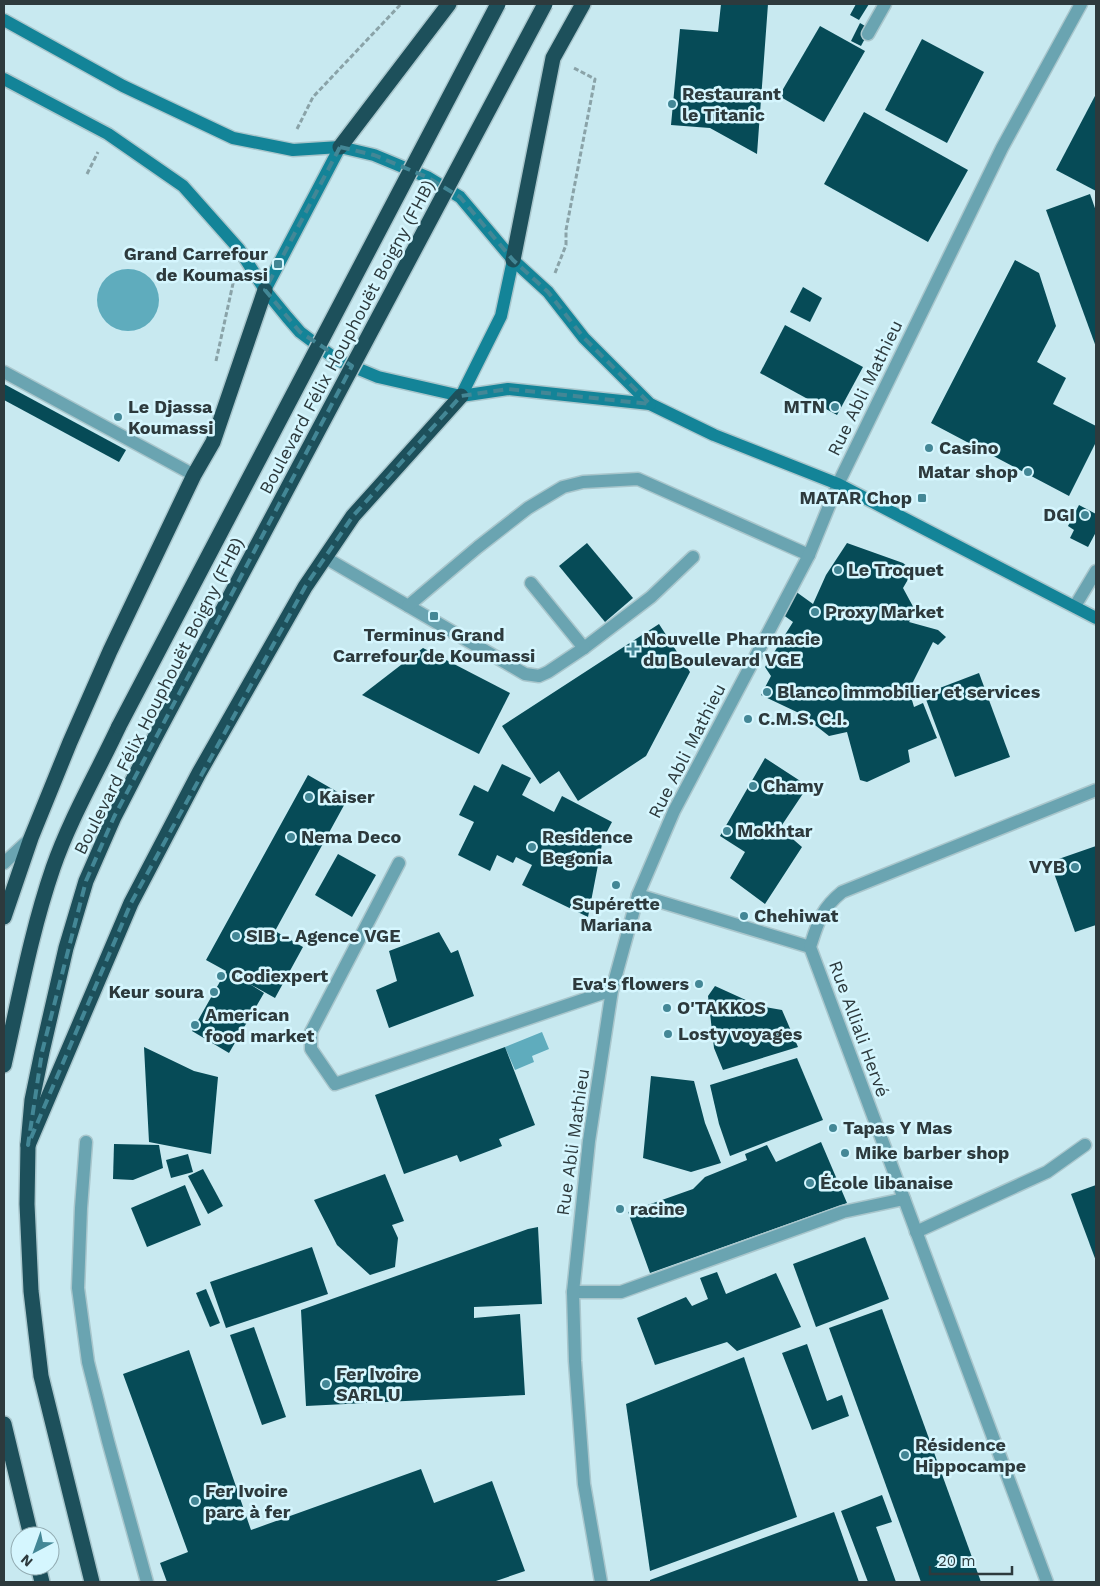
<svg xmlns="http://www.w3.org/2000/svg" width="1100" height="1586" viewBox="0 0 1100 1586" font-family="'Work Sans',sans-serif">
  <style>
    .water { fill: #5facbd }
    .building { fill: #064b57 }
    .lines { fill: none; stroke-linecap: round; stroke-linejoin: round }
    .lane-casing { stroke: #a9c6cc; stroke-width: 15 }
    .street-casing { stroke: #a9c6cc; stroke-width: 15 }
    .secondary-casing { stroke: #a9c6cc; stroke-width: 15 }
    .highway-casing { stroke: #a9c6cc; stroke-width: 18 }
    .path { stroke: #8aa3a8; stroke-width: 3; stroke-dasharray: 5 2.5; stroke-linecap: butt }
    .lane { stroke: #6aa4b1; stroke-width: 12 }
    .street { stroke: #6aa4b1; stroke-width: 12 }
    .secondary { stroke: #138498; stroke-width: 12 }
    .highway { stroke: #1d505b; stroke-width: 15 }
    .highway-bridge-casing { stroke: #a9c6cc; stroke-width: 18; stroke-linecap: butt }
    .highway-bridge { stroke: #1d505b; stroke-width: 15 }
    .marked { fill: none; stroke: #438796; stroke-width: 4; stroke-dasharray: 10 6; stroke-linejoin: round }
    .poi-dot { fill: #438796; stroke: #d5f6fe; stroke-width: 2 }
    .labels { text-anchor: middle; stroke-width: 5; stroke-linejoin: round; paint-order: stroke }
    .poi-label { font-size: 18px; font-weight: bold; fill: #2d3a3d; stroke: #d5f6fe; text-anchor: start }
    .street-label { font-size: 18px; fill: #2d3a3d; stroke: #d5f6fe }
  </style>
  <rect width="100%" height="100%" fill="#c8e9f0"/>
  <g class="water">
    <circle cx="128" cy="300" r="31"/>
    <polygon points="542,1032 549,1049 532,1056 534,1062 515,1070 505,1047"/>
  </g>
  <g class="building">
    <polygon points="721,4 768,4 757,154 710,128 671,125 680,29 718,32"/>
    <polygon points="856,4 869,4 859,20 850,15"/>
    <polygon points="860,23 870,29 861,46 851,41"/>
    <polygon points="820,26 865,51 824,122 779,96"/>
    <polygon points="922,39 984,72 947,143 885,110"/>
    <polygon points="1096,94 1096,191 1056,170"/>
    <polygon points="864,112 968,170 928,242 824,184"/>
    <polygon points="1090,194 1096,211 1096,347 1046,210"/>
    <polygon points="1015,260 1039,273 1056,326 1037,362 1066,378 1053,404 1096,426 1096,442 1069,496 931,423"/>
    <polygon points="803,287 822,298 810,322 790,312"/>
    <polygon points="785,325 863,367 837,415 760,373"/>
    <polygon points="4,384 126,450 119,462 4,400"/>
    <polygon points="1079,505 1096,514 1096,532 1088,547 1070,538 1074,530 1068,526"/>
    <polygon points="587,543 633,598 605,622 559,566"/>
    <polygon points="847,543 903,563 913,571 903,588 916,612 909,622 938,630 946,637 938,645 933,642 909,690 914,707 923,703 937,738 908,750 910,762 867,782 860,780 847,732 829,736 801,714 761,695 771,676 765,667 793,622 782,614 795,591 813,604 826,575"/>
    <polygon points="659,624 690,672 646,756 578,801 559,771 540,784 502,726"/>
    <polygon points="423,648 510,693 479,754 362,695"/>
    <polygon points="979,673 1010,757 955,777 924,694"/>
    <polygon points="765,758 808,786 780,828 802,847 765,904 730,878 745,852 720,836"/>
    <polygon points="502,764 531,778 522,795 554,812 562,796 612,822 603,839 588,917 522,885 532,865 516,857 513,863 497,855 490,871 458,855 474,822 459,815 474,785 488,792"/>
    <polygon points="308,775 348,798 275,931 303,947 275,998 248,983 264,993 229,1053 192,1031 226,971 206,960"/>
    <polygon points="1096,846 1096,925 1075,932 1050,862"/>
    <polygon points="338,854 376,875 352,917 315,895"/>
    <polygon points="439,932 451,953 458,950 474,996 389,1028 376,990 397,981 389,951"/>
    <polygon points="715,986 759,1006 782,1010 798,1047 723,1070 714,1048 708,996"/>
    <polygon points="144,1047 194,1071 218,1077 211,1154 149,1142"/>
    <polygon points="505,1047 535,1125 499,1139 502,1146 460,1162 457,1155 404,1174 375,1095"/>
    <polygon points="797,1058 823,1120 730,1156 719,1124 710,1085"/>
    <polygon points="651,1076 694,1081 705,1123 721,1163 691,1172 643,1158"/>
    <polygon points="821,1142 847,1203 650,1273 628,1212 693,1189 705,1177 747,1160 745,1154 767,1145 776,1162"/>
    <polygon points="114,1144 159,1145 163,1168 133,1180 113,1179"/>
    <polygon points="188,1154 193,1172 171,1178 166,1160"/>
    <polygon points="203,1169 223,1206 208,1214 188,1176"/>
    <polygon points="385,1174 404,1221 392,1225 398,1238 395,1267 370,1275 337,1245 314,1200"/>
    <polygon points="185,1185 201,1225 147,1247 131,1208"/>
    <polygon points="1096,1185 1096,1261 1071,1194"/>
    <polygon points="538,1227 542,1304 474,1307 474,1318 520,1314 525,1395 306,1406 301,1310 528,1229"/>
    <polygon points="865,1237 889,1299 816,1327 793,1264"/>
    <polygon points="312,1247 328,1294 226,1328 210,1282"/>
    <polygon points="717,1272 726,1294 776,1273 801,1327 737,1351 727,1342 655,1365 637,1318 686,1297 692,1306 708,1299 700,1278"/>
    <polygon points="206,1289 220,1323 210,1327 196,1293"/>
    <polygon points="882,1309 981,1582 921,1582 829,1328"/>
    <polygon points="254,1327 286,1417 262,1425 230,1335"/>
    <polygon points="807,1344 827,1401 842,1395 849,1416 812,1430 782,1353"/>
    <polygon points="189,1350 251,1530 421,1469 434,1503 492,1481 525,1571 493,1582 167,1582 160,1563 188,1552 123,1374"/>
    <polygon points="744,1357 797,1517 650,1571 626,1404"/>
    <polygon points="882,1495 892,1522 876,1527 896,1582 868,1582 841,1511"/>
    <polygon points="834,1512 859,1582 650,1582 650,1580"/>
  </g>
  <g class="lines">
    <defs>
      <g id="lane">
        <polyline points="324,557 525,674 539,676 548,672 584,648 651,597 693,557"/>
        <polyline points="531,583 584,648"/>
        <polyline points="408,606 478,547 528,508 563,487 583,482 638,479 809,555"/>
        <polyline points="1075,606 1096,571"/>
        <polyline points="4,863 31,838"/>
        <polyline points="399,863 311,1032 311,1049 335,1084 612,990"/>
        <polyline points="916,1232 1047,1172 1085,1145"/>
        <polyline points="573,1292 621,1292 843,1212 904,1199"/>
      </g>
      <g id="street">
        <polyline points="868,34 885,4"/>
        <polyline points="4,372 194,475"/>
        <polyline points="638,895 810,947"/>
        <polyline points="86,1142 81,1208 78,1288 88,1362 108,1441 147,1582"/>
        <polyline points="601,1582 584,1484 575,1361 573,1292 589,1141 612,990 638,895 674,811 809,555 838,484 1002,148 1081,4"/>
        <path d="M1047,1582L810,947C818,922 821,909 842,892L1096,790"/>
      </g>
      <g id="secondary">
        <polyline points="4,20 123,86 233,138 293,150 340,147 374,155 427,177 460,197 513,260 548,292 584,338 650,404 714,435 838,484 1096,618"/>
        <polyline points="4,79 108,134 183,186 239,249 265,290 287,317 300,332 337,360 378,377 461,396 508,389 650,404"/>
        <polyline points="265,290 340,147"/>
        <polyline points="461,396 501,316 513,260"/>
      </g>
      <g id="highway">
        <polyline points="340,147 449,4"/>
        <polyline points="513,260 553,58 583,4"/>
        <polyline points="4,917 31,838 70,742 110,651 194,475 213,442 265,290"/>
        <path d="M4,1065C19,999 31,932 53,868C70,819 97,773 119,726"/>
        <polyline points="28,1145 131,903 199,773 305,587 353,516 461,396"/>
        <polyline points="4,1424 31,1536"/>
        <polyline points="38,1566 42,1582"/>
        <polyline points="92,1582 41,1376 31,1291 27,1204 28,1145 32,1100 42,1052 66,948 86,881 114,817 152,743"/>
      </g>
    </defs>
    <use href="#lane" class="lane-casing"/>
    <use href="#street" class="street-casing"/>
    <use href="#secondary" class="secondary-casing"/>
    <use href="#highway" class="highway-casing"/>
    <g class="path">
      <polyline points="297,129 313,97 401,4"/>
      <polyline points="87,174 98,152"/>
      <polyline points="555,273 566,245 566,230 595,79 572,67"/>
      <polyline points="216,361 234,279"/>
    </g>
    <use href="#lane" class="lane"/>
    <use href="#street" class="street"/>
    <use href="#secondary" class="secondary"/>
    <use href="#highway" class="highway"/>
    <defs>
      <g id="highway-bridge">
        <polyline points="119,726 498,4"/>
        <polyline points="152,743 545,4"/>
      </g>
    </defs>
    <use href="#highway-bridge" class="highway-bridge-casing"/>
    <use href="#highway-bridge" class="highway-bridge"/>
  </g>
  <path class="marked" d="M340,147L374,155L427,177L460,197L513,260L548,292L584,338L650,404L508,389L461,396L353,516L305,587L131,903L28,1145L42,1052L86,881L114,817L352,366L300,332L265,290Z"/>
  <g class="poi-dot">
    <circle cx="672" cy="104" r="5"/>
    <rect x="273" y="259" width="10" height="10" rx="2.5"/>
    <circle cx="835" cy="407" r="5"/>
    <circle cx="118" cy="417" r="5"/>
    <circle cx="929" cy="448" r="5"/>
    <circle cx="1028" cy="472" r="5"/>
    <rect x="917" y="493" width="10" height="10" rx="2.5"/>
    <circle cx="1085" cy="515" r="5"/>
    <circle cx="838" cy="570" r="5"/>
    <circle cx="815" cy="612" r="5"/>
    <rect x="429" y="611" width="10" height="10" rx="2.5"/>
    <path d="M630.5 641.5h5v5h5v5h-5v5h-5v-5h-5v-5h5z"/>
    <circle cx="767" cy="692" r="5"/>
    <circle cx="748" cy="719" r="5"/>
    <circle cx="753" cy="786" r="5"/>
    <circle cx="309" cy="797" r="5"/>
    <circle cx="727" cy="831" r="5"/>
    <circle cx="291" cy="837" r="5"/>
    <circle cx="532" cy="847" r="5"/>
    <circle cx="1075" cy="867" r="5"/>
    <circle cx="616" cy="885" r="5"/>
    <circle cx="744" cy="916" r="5"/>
    <circle cx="236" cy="936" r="5"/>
    <circle cx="221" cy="976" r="5"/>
    <circle cx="699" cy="984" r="5"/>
    <circle cx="214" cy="992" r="5"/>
    <circle cx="667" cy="1008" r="5"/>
    <circle cx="195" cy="1025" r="5"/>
    <circle cx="668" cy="1034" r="5"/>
    <circle cx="833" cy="1128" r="5"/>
    <circle cx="845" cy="1153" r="5"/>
    <circle cx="810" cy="1183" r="5"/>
    <circle cx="620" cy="1209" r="5"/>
    <circle cx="326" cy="1384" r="5"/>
    <circle cx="905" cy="1455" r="5"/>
    <circle cx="195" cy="1501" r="5"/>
  </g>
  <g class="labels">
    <g class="poi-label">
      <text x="682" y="100">Restaurant<tspan x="682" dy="21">le Titanic</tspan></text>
      <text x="268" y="260" text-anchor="end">Grand Carrefour<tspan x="268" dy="21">de Koumassi</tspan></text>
      <text x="128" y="413">Le Djassa<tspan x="128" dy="21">Koumassi</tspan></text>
      <text x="825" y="413" text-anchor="end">MTN</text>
      <text x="939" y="454">Casino</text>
      <text x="1018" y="478" text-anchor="end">Matar shop</text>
      <text x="912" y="504" text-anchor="end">MATAR Chop</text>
      <text x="1075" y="521" text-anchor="end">DGI</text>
      <text x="848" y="576">Le Troquet</text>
      <text x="825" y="618">Proxy Market</text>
      <text x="434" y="641" text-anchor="middle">Terminus Grand<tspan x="434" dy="21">Carrefour de Koumassi</tspan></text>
      <text x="643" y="645">Nouvelle Pharmacie<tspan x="643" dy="21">du Boulevard VGE</tspan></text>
      <text x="777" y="698">Blanco immobilier et services</text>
      <text x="758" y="725">C.M.S. C.I.</text>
      <text x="763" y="792">Chamy</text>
      <text x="319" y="803">Kaiser</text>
      <text x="737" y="837">Mokhtar</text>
      <text x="301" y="843">Nema Deco</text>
      <text x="542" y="843">Residence<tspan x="542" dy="21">Begonia</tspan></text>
      <text x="1065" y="873" text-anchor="end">VYB</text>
      <text x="616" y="910" text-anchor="middle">Supérette<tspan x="616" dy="21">Mariana</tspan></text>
      <text x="754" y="922">Chehiwat</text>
      <text x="246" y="942">SIB - Agence VGE</text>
      <text x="231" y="982">Codiexpert</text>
      <text x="689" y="990" text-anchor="end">Eva's flowers</text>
      <text x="204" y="998" text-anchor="end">Keur soura</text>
      <text x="677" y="1014">O'TAKKOS</text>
      <text x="205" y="1021">American<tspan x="205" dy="21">food market</tspan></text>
      <text x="678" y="1040">Losty voyages</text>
      <text x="843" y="1134">Tapas Y Mas</text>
      <text x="855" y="1159">Mike barber shop</text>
      <text x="820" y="1189">École libanaise</text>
      <text x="630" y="1215">racine</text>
      <text x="336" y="1380">Fer Ivoire<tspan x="336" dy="21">SARL U</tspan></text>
      <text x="915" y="1451">Résidence<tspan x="915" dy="21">Hippocampe</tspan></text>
      <text x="205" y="1497">Fer Ivoire<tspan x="205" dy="21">parc à fer</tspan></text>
    </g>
    <g class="street-label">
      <text transform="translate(347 337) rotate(-62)" y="6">Boulevard Félix Houphouët Boigny (FHB)</text>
      <text transform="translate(865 388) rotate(-64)" y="6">Rue Abli Mathieu</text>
      <text transform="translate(159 696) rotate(-63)" y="6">Boulevard Félix Houphouët Boigny (FHB)</text>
      <text transform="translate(687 751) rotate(-63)" y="6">Rue Abli Mathieu</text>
      <text transform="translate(859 1029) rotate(70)" y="6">Rue Alliali Hervé</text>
      <text transform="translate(573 1142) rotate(-82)" y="6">Rue Abli Mathieu</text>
    </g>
  </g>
  <rect width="1100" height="1586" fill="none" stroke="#2d3a3d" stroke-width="10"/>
  <g transform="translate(35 1551) rotate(221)"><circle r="24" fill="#d5f6fe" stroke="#92abb1"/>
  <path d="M0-4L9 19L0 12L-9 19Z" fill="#438796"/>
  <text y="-8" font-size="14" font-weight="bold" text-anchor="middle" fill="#2d3a3d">N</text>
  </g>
  <path d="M930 1566v8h82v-8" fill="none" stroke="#2d3a3d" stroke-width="2.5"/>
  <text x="938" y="1566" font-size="15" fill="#2d3a3d" stroke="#d5f6fe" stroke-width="4" paint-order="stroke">20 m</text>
</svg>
